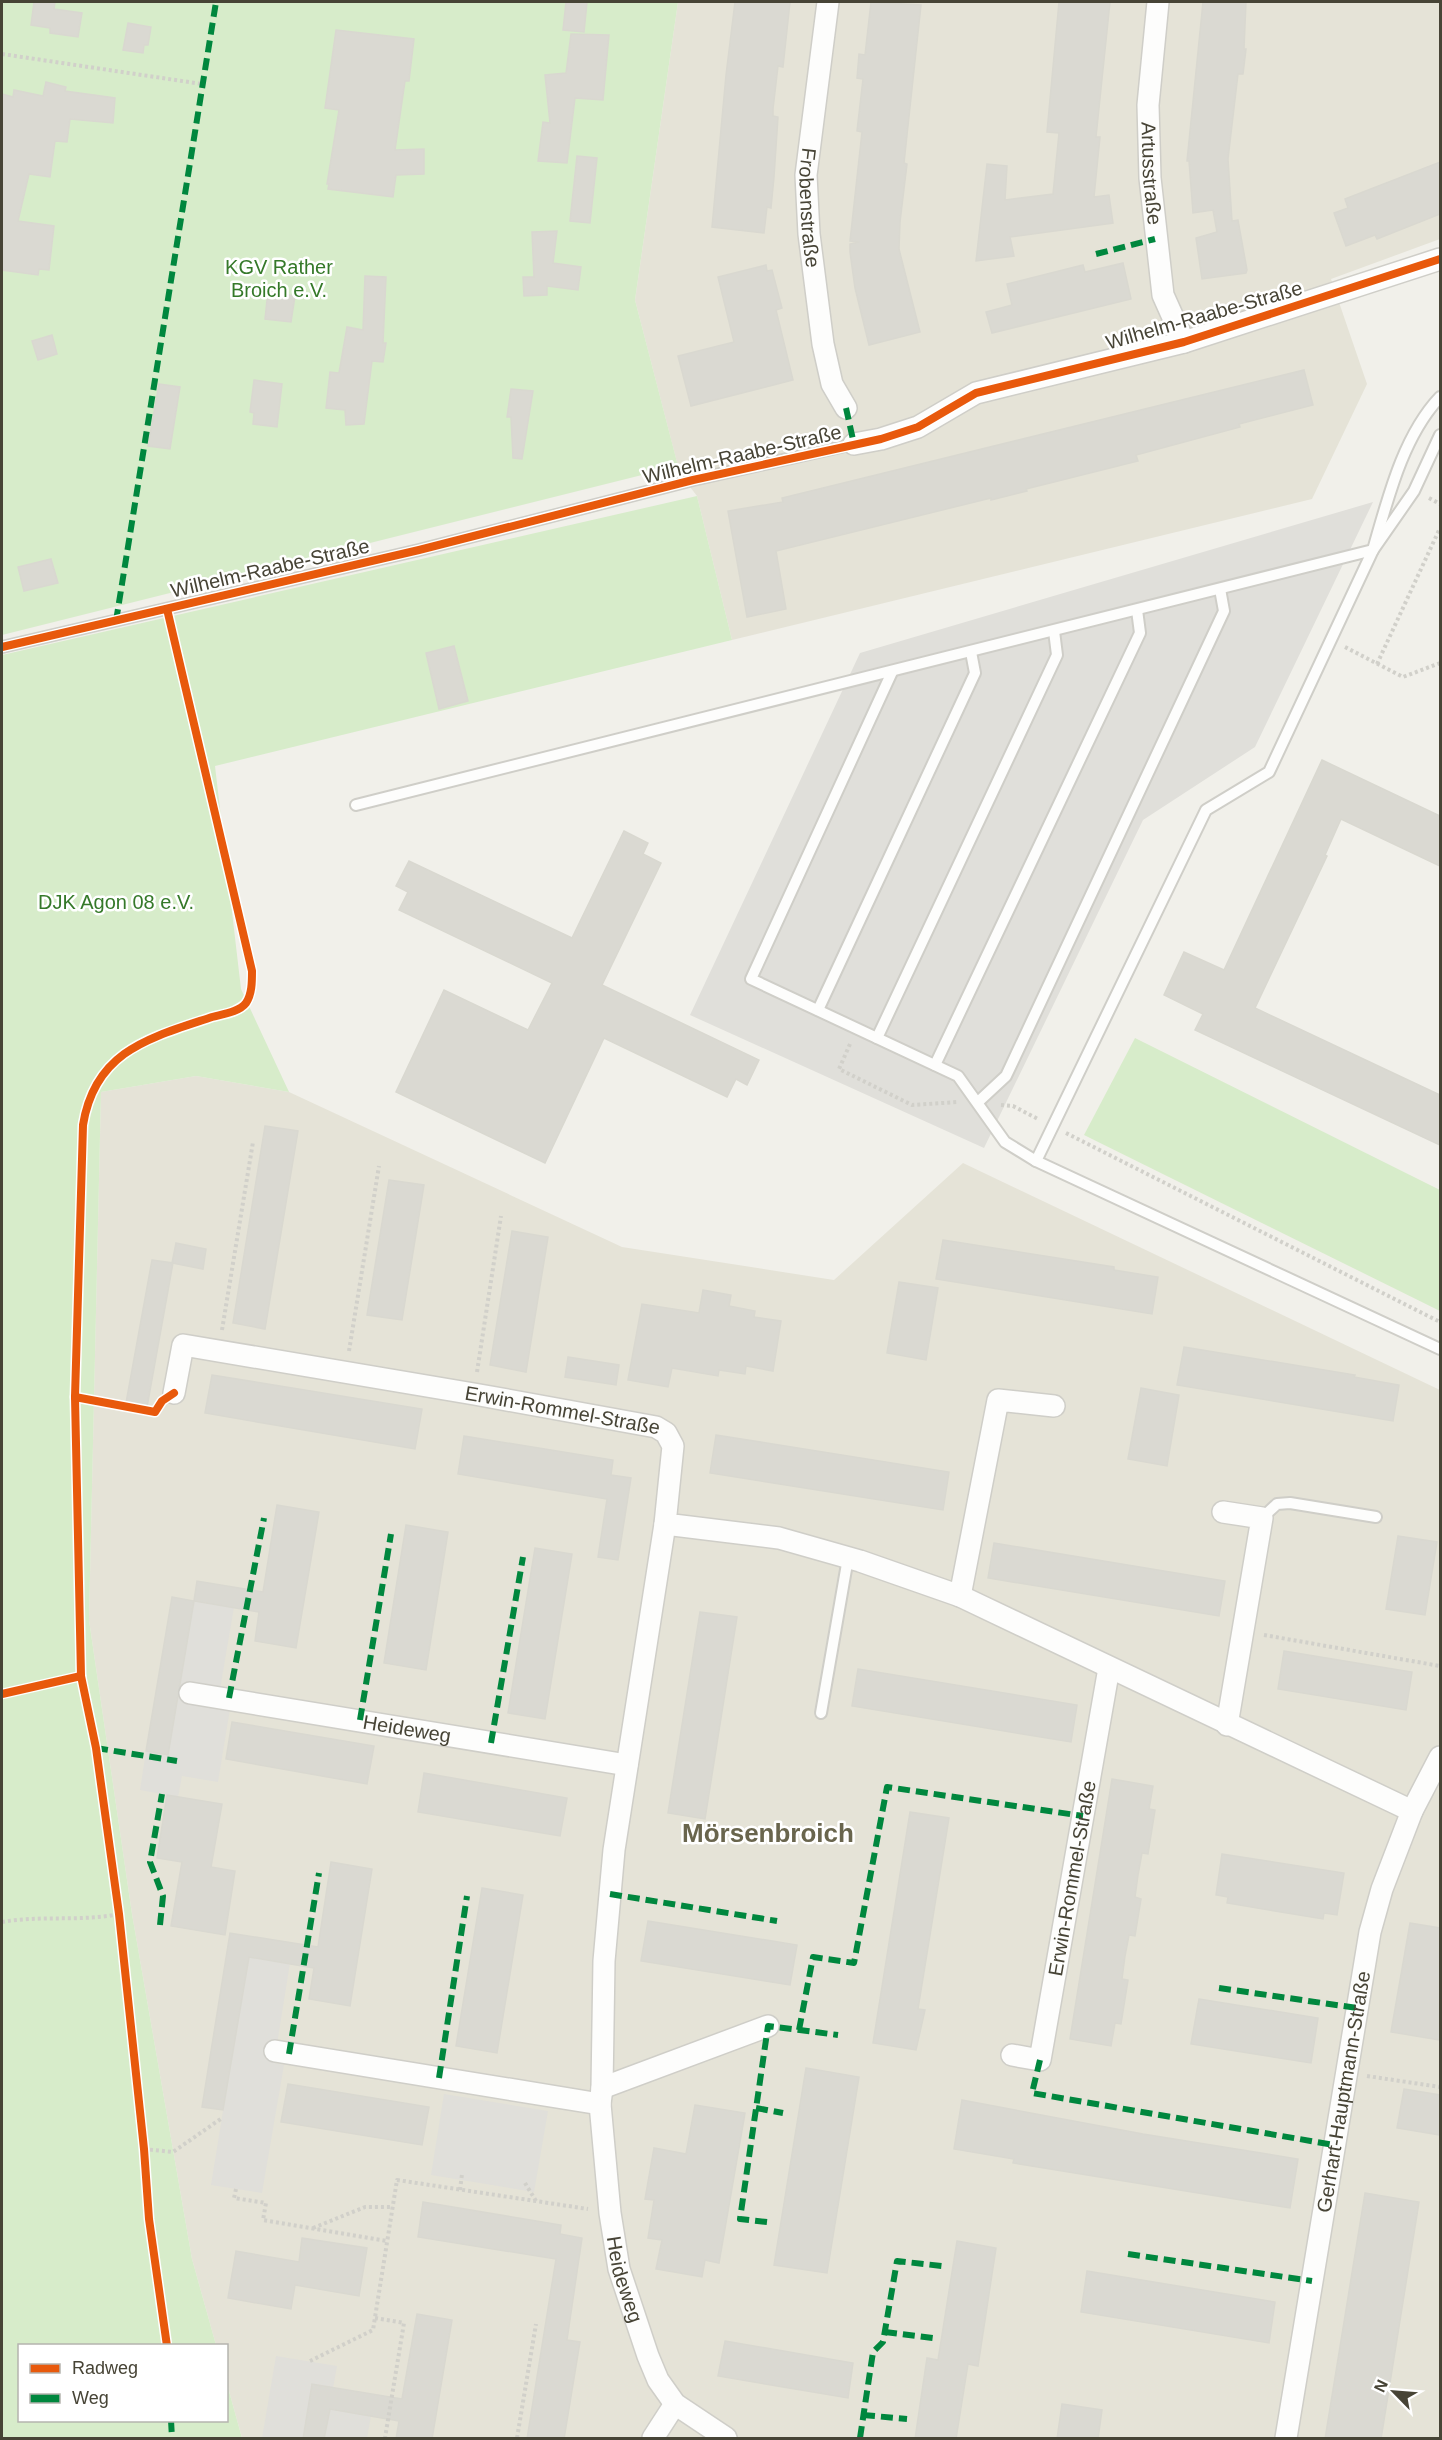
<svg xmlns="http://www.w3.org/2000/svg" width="1442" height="2440" viewBox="0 0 1442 2440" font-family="Arial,sans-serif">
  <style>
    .residential { fill: #e5e3d7 }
    .green { fill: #d7ecca }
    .parking { fill: #e0dfda }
    .building { fill: #dad9d2; stroke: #d9d8d0; stroke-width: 1.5 }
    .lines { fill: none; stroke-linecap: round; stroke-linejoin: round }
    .lane-casing { stroke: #cfcec8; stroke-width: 14 }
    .street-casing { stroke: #cfcec8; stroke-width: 24 }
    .path { stroke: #d1d0ca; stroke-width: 4; stroke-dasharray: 3 3; stroke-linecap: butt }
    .lane { stroke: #fdfdfc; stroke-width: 10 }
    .street { stroke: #fdfdfc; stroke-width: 21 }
    .quiet { stroke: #00873e; stroke-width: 6; stroke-dasharray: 12 6; stroke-linecap: butt }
    .cycleway-casing { stroke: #fff; stroke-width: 11 }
    .cycleway { stroke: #e8590c; stroke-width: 8 }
    .labels { text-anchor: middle; stroke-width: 5; stroke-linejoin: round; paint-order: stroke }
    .street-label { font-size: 20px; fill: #474436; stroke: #fff }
    .park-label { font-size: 20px; fill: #357929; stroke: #fff }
    .district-label { font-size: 26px; font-weight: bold; fill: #69654d; stroke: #fff }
  </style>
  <rect width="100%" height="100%" fill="#f1f0ea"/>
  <g class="residential">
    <polygon points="678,2 1440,2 1440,239 1331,279 1367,384 1312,499 732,640 697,496 680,474 635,300"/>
    <polygon points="196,1076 289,1092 622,1247 834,1280 963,1163 1440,1390 1440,2438 242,2438 227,2384 226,2346 216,2345 192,2259 132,1914 89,1620 101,1092"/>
  </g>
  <g class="green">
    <polygon points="2,2 678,2 635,300 678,466 2,635"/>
    <polygon points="697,496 732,640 215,766 241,989 289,1092 196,1076 101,1092 89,1620 132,1914 192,2259 216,2345 20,2346 20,2420 226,2420 227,2384 242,2438 2,2438 2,655"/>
    <polygon points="1135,1038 1440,1190 1440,1311 1084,1135"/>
  </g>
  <g class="parking">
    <polygon points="1373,502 1255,747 1143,820 984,1148 690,1015 860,653"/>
    <polygon points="194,1601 234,1607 217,1707 230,1709 218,1782 182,1776 178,1797 140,1790 146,1751 168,1754"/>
    <polygon points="248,1956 290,1963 274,2063 284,2065 262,2193 211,2185"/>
    <polygon points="444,2094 548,2111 534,2192 431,2175"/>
    <polygon points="276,2356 337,2366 333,2388 312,2384 303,2438 262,2438"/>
    <polygon points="329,2409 371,2416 367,2438 324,2438"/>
  </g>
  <g class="building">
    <polygon points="34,2 55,2 54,9 82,13 78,37 50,33 50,28 31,25"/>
    <polygon points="566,2 587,2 584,32 563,30"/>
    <polygon points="735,2 790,2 783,67 778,66 773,109 773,116 778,117 774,177 771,208 767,207 764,233 712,227 726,75"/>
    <polygon points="871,2 921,5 904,163 907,164 900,222 899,249 920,332 869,345 855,288 850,252 850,244 859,242 850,241 862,132 857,131 863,79 857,78 859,54 865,55"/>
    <polygon points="1059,2 1110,2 1096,137 1100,137 1094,197 1109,195 1113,223 1010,237 1014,256 976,261 987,164 1007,166 1005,200 1053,194 1059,133 1047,132"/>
    <polygon points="1203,2 1246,2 1244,49 1246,49 1243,74 1238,74 1228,159 1232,221 1238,220 1247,270 1246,273 1202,279 1196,238 1217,232 1213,210 1193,213 1189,161 1187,161"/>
    <polygon points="128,23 151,27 148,45 144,45 143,53 123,50"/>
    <polygon points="336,30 414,39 409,81 405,81 395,150 424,149 424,174 396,175 393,197 328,189 329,184 327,184 339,110 325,108"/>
    <polygon points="571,34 609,35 603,100 575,98 567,163 538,161 543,122 550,123 545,75 566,73"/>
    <polygon points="46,82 66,87 65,91 115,98 113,123 70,119 67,142 55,141 50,177 29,174 18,221 54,226 49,270 39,269 38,275 2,270 2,94 13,97 14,90 43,96"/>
    <polygon points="577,156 597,158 590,223 570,221"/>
    <polygon points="1440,162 1440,214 1377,239 1375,235 1346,246 1334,213 1348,208 1345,199"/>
    <polygon points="557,231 553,263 581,267 578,290 547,286 547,295 524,296 523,277 534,277 532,232"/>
    <polygon points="1123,263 1131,299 992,333 986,312 1012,305 1007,284 1083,265 1085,272"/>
    <polygon points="766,265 767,271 772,270 782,308 776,310 793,380 691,406 678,356 734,342 718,277"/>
    <polygon points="365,276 386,277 383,343 386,343 383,362 372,361 364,424 346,425 345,410 326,408 330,372 339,373 347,327 363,330"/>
    <polygon points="268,291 295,296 291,322 265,319"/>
    <polygon points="52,335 57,354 38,360 32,341"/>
    <polygon points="1304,370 1313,405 1239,424 1240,427 1136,455 1138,461 1026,489 1027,491 991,500 991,498 776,551 786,609 747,617 728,511 783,502 782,498"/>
    <polygon points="254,380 282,384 277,427 253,424 254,413 250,412"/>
    <polygon points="159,384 180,387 170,449 148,446"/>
    <polygon points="511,389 533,391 522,459 513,458 511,417 507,417"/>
    <polygon points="51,559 58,583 24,591 18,567"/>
    <polygon points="454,646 468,701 439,709 426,653"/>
    <polygon points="1322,760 1440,816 1440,866 1341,819 1325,855 1327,856 1255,1008 1440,1095 1440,1145 1195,1030 1203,1014 1164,995 1184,952 1224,970"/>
    <polygon points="624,831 648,843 643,854 661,863 602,985 759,1060 747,1085 736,1079 727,1097 604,1038 545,1163 396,1092 444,990 528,1030 552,983 399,910 408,892 396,886 409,861 572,938"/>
    <polygon points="265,1126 298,1131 265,1329 233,1323"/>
    <polygon points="389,1180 424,1185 402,1320 367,1315"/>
    <polygon points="512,1231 548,1237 526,1372 490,1365"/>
    <polygon points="943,1240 1114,1267 1114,1270 1158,1277 1152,1314 936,1279"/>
    <polygon points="176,1243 206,1249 203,1269 172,1263"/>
    <polygon points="152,1260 173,1263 147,1407 126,1403"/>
    <polygon points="899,1282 938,1288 926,1360 887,1353"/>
    <polygon points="703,1290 731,1295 729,1306 755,1311 754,1317 781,1321 773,1371 746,1366 745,1374 719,1370 718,1376 672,1368 668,1387 628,1380 642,1304 699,1313"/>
    <polygon points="1184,1347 1355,1375 1354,1377 1399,1385 1393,1421 1177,1385"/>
    <polygon points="568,1357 619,1365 616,1385 565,1377"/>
    <polygon points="212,1375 422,1409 415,1449 205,1413"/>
    <polygon points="1141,1388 1179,1395 1167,1466 1128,1459"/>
    <polygon points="716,1435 949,1472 943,1510 710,1473"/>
    <polygon points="464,1436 613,1460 611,1475 631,1478 618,1560 598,1557 607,1499 458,1474"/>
    <polygon points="277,1505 319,1512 296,1648 255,1641 259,1612 194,1601 197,1581 263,1592"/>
    <polygon points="406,1525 448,1532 426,1670 384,1663"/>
    <polygon points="1398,1536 1437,1542 1425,1615 1386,1609"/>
    <polygon points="994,1543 1225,1581 1219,1616 988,1578"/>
    <polygon points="535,1548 572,1554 545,1719 508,1713"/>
    <polygon points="172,1597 194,1601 168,1755 146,1751"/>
    <polygon points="700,1612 737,1617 705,1819 668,1813"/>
    <polygon points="1284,1651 1412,1672 1406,1710 1278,1689"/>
    <polygon points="858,1669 1077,1705 1071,1742 852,1706"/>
    <polygon points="232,1722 374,1746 367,1784 226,1759"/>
    <polygon points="424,1773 567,1798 560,1836 418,1812"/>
    <polygon points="1112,1779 1153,1786 1149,1809 1155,1810 1148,1854 1142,1853 1138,1875 1135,1897 1141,1899 1135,1936 1129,1935 1125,1956 1122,1979 1128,1980 1121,2024 1115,2023 1111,2046 1070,2039"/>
    <polygon points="167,1795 222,1804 211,1867 235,1871 225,1935 171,1926 182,1862 157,1858"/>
    <polygon points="910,1812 949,1818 918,2009 925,2010 916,2050 873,2043"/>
    <polygon points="1222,1854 1344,1873 1337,1915 1324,1913 1323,1919 1227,1903 1228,1897 1216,1895"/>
    <polygon points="331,1862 372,1869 350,2006 309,1999 314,1968 249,1957 223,2110 202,2107 230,1933 318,1947"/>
    <polygon points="482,1888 523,1895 497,2053 456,2046"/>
    <polygon points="648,1921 797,1945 790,1985 641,1961"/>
    <polygon points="1410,1923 1440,1928 1440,2040 1391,2032"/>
    <polygon points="1199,1999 1318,2018 1311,2063 1191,2044"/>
    <polygon points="806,2068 859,2077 827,2273 774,2265"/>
    <polygon points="288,2084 429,2107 422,2145 281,2122"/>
    <polygon points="1404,2089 1440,2095 1440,2135 1397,2128"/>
    <polygon points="962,2100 1143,2134 1298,2159 1290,2208 1013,2163 1014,2159 954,2149"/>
    <polygon points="695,2105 745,2113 719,2263 705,2260 702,2277 656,2269 662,2240 648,2238 654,2200 645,2199 654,2148 686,2154"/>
    <polygon points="1365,2193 1419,2202 1381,2439 1325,2439"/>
    <polygon points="423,2202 561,2225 560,2234 582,2238 567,2340 580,2342 564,2439 527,2439 556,2259 418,2237"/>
    <polygon points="302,2238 367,2248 359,2296 295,2285 291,2309 228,2298 236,2251 299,2262"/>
    <polygon points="957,2241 996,2248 978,2366 968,2364 956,2439 915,2439 927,2358 938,2360"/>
    <polygon points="1087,2271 1275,2302 1269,2343 1081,2312"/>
    <polygon points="417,2314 452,2320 432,2439 396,2439 399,2421 330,2409 324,2439 303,2439 312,2384 402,2399"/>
    <polygon points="725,2341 853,2363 848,2398 718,2376"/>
    <polygon points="1062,2404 1102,2410 1098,2439 1057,2439"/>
  </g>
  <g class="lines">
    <defs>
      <g id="lane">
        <polyline points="1440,435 1414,491 1373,550 1269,772 1206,810 1036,1161 1440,1349"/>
        <polyline points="2,647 419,550 693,480 854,444"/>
        <polyline points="892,672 751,979 958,1076 1005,1142 1036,1161"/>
        <path d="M356,805L1373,550C1388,498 1403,436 1440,397"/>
        <polyline points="818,1010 975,673 971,652"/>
        <polyline points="877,1038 1057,655 1054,631"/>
        <polyline points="935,1065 1140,633 1137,610"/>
        <polyline points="978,1102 1006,1076 1224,611 1220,589"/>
        <polyline points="1262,1518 1277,1504 1290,1503 1376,1517"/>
        <polyline points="821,1713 848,1558"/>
      </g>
      <g id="street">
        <path id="s1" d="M828,2L806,175L809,234L823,344L832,384L846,408"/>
        <path id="s2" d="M1158,2L1148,105L1150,178L1163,295L1184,342"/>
        <polyline points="854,444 881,439 918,427 976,393 1184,342 1440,259"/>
        <path id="s3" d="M174,1393L183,1345L474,1394L656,1427L666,1433L673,1446L665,1524L779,1538L860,1561L960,1596L1412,1811"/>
        <polyline points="1223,1512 1262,1518 1227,1725"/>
        <path id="s4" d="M665,1524L614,1850L604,1961L602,2088L600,2104L610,2213L619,2269L648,2356L658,2380L675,2404L726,2438"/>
        <polyline points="960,1596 998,1400 1054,1406"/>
        <path id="s5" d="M190,1693L627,1765"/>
        <polyline points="275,2051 600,2104"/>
        <path id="s6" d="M1012,2055L1040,2060L1109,1668"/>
        <polyline points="602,2088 768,2026"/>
        <polyline points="653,2438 675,2404"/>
        <path id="s7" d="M1286,2438L1370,1932L1382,1889L1412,1811L1440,1757"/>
      </g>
    </defs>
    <use href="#lane" class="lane-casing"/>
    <use href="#street" class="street-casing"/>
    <g class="path">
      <polyline points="2,54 202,84"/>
      <polyline points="1429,498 1440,504"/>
      <polyline points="1345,647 1403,677 1440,663"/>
      <polyline points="1377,664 1440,528"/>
      <polyline points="850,1044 839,1069 912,1105 958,1102"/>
      <polyline points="1001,1105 1013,1106 1038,1119"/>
      <polyline points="1066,1133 1440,1322"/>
      <polyline points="222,1330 253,1142"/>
      <polyline points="349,1351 379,1166"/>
      <polyline points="477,1372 501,1216"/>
      <polyline points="1264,1635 1440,1666"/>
      <path d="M2,1922C40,1915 81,1922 119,1914"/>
      <polyline points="1367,2076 1440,2087"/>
      <polyline points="144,2149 173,2152 222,2118"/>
      <polyline points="525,2183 536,2201"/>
      <polyline points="236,2189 234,2198 266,2203 263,2220 387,2241"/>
      <polyline points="460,2190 462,2174"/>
      <polyline points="313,2228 365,2207 393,2207"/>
      <polyline points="375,2318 404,2323 385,2438"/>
      <polyline points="310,2361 373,2330 397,2180 588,2209"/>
      <polyline points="517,2438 536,2324"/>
    </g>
    <use href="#lane" class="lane"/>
    <use href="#street" class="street"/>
    <g class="quiet">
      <polyline points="1096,254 1155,239"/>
      <polyline points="846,408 854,444"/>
      <polyline points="116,621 216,2"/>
      <polyline points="229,1698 264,1518"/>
      <polyline points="360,1720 391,1534"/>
      <polyline points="491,1743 523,1557"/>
      <polyline points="96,1748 177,1761"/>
      <polyline points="610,1894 777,1921"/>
      <polyline points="160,1925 163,1896 150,1862 162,1794"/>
      <polyline points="1219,1988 1357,2008"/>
      <polyline points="799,2030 813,1957 854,1963 887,1787 1083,1816"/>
      <polyline points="289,2054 319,1873"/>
      <polyline points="1040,2060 1032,2093 1334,2145"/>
      <polyline points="439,2078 467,1896"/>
      <polyline points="756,2108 783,2113"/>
      <polyline points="767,2222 740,2219 768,2026 838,2035"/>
      <polyline points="1128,2254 1312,2281"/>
      <polyline points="885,2332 933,2338"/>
      <polyline points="863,2415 907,2419"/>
      <polyline points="171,2420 172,2438"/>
      <polyline points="860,2438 873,2352 883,2342 897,2261 942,2266"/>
    </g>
    <defs>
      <g id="cycleway">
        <path d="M167,609L252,971C252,982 252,994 246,1003C239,1012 223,1014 212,1017C149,1038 95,1051 83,1125L75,1397L81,1676L96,1748L119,1914L144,2149L149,2219L167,2346"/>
        <polyline points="2,647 419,550 693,480 881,439 918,427 976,393 1184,342 1440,259"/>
        <polyline points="75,1397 155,1412 162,1401 174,1393"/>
        <polyline points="2,1694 81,1676"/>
      </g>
    </defs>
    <use href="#cycleway" class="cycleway-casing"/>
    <use href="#cycleway" class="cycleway"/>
  </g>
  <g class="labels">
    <g class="street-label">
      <text dy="7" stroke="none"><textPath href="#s2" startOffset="172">Artusstraße</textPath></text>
      <text dy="7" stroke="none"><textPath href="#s1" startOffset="207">Frobenstraße</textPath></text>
      <text transform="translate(1204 315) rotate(-16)" y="7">Wilhelm-Raabe-Straße</text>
      <text transform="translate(742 454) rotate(-13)" y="7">Wilhelm-Raabe-Straße</text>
      <text transform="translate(270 568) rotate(-13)" y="7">Wilhelm-Raabe-Straße</text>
      <text dy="7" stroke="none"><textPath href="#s3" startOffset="434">Erwin-Rommel-Straße</textPath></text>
      <text dy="7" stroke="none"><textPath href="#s5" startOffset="220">Heideweg</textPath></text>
      <text dy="7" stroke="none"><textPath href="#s6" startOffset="213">Erwin-Rommel-Straße</textPath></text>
      <text dy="7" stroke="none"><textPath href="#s7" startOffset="351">Gerhart-Hauptmann-Straße</textPath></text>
      <text dy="7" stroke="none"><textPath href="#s4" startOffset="762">Heideweg</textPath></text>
    </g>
    <g class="park-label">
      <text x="279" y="274">KGV Rather<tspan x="279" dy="23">Broich e.V.</tspan></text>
      <text x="116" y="909">DJK Agon 08 e.V.</text>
    </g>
    <g class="district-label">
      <text x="768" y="1842">Mörsenbroich</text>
    </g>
  </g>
  <rect width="1442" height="2440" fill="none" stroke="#474436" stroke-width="6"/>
  <rect x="18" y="2344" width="210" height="78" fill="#ffffff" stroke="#b5b4af" stroke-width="1.5"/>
  <rect x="30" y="2364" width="30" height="9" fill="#e8590c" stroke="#b5b4af" stroke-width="1.5"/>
  <text x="72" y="2374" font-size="18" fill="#474436">Radweg</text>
  <rect x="30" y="2394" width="30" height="9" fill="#00873e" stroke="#b5b4af" stroke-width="1.5"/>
  <text x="72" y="2404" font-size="18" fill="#474436">Weg</text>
  <g transform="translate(1394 2392) rotate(295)" stroke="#ffffff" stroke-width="4.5" paint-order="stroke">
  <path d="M0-4.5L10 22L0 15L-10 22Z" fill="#474436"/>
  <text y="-9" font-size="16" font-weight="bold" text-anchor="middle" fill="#474436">N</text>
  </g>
</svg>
